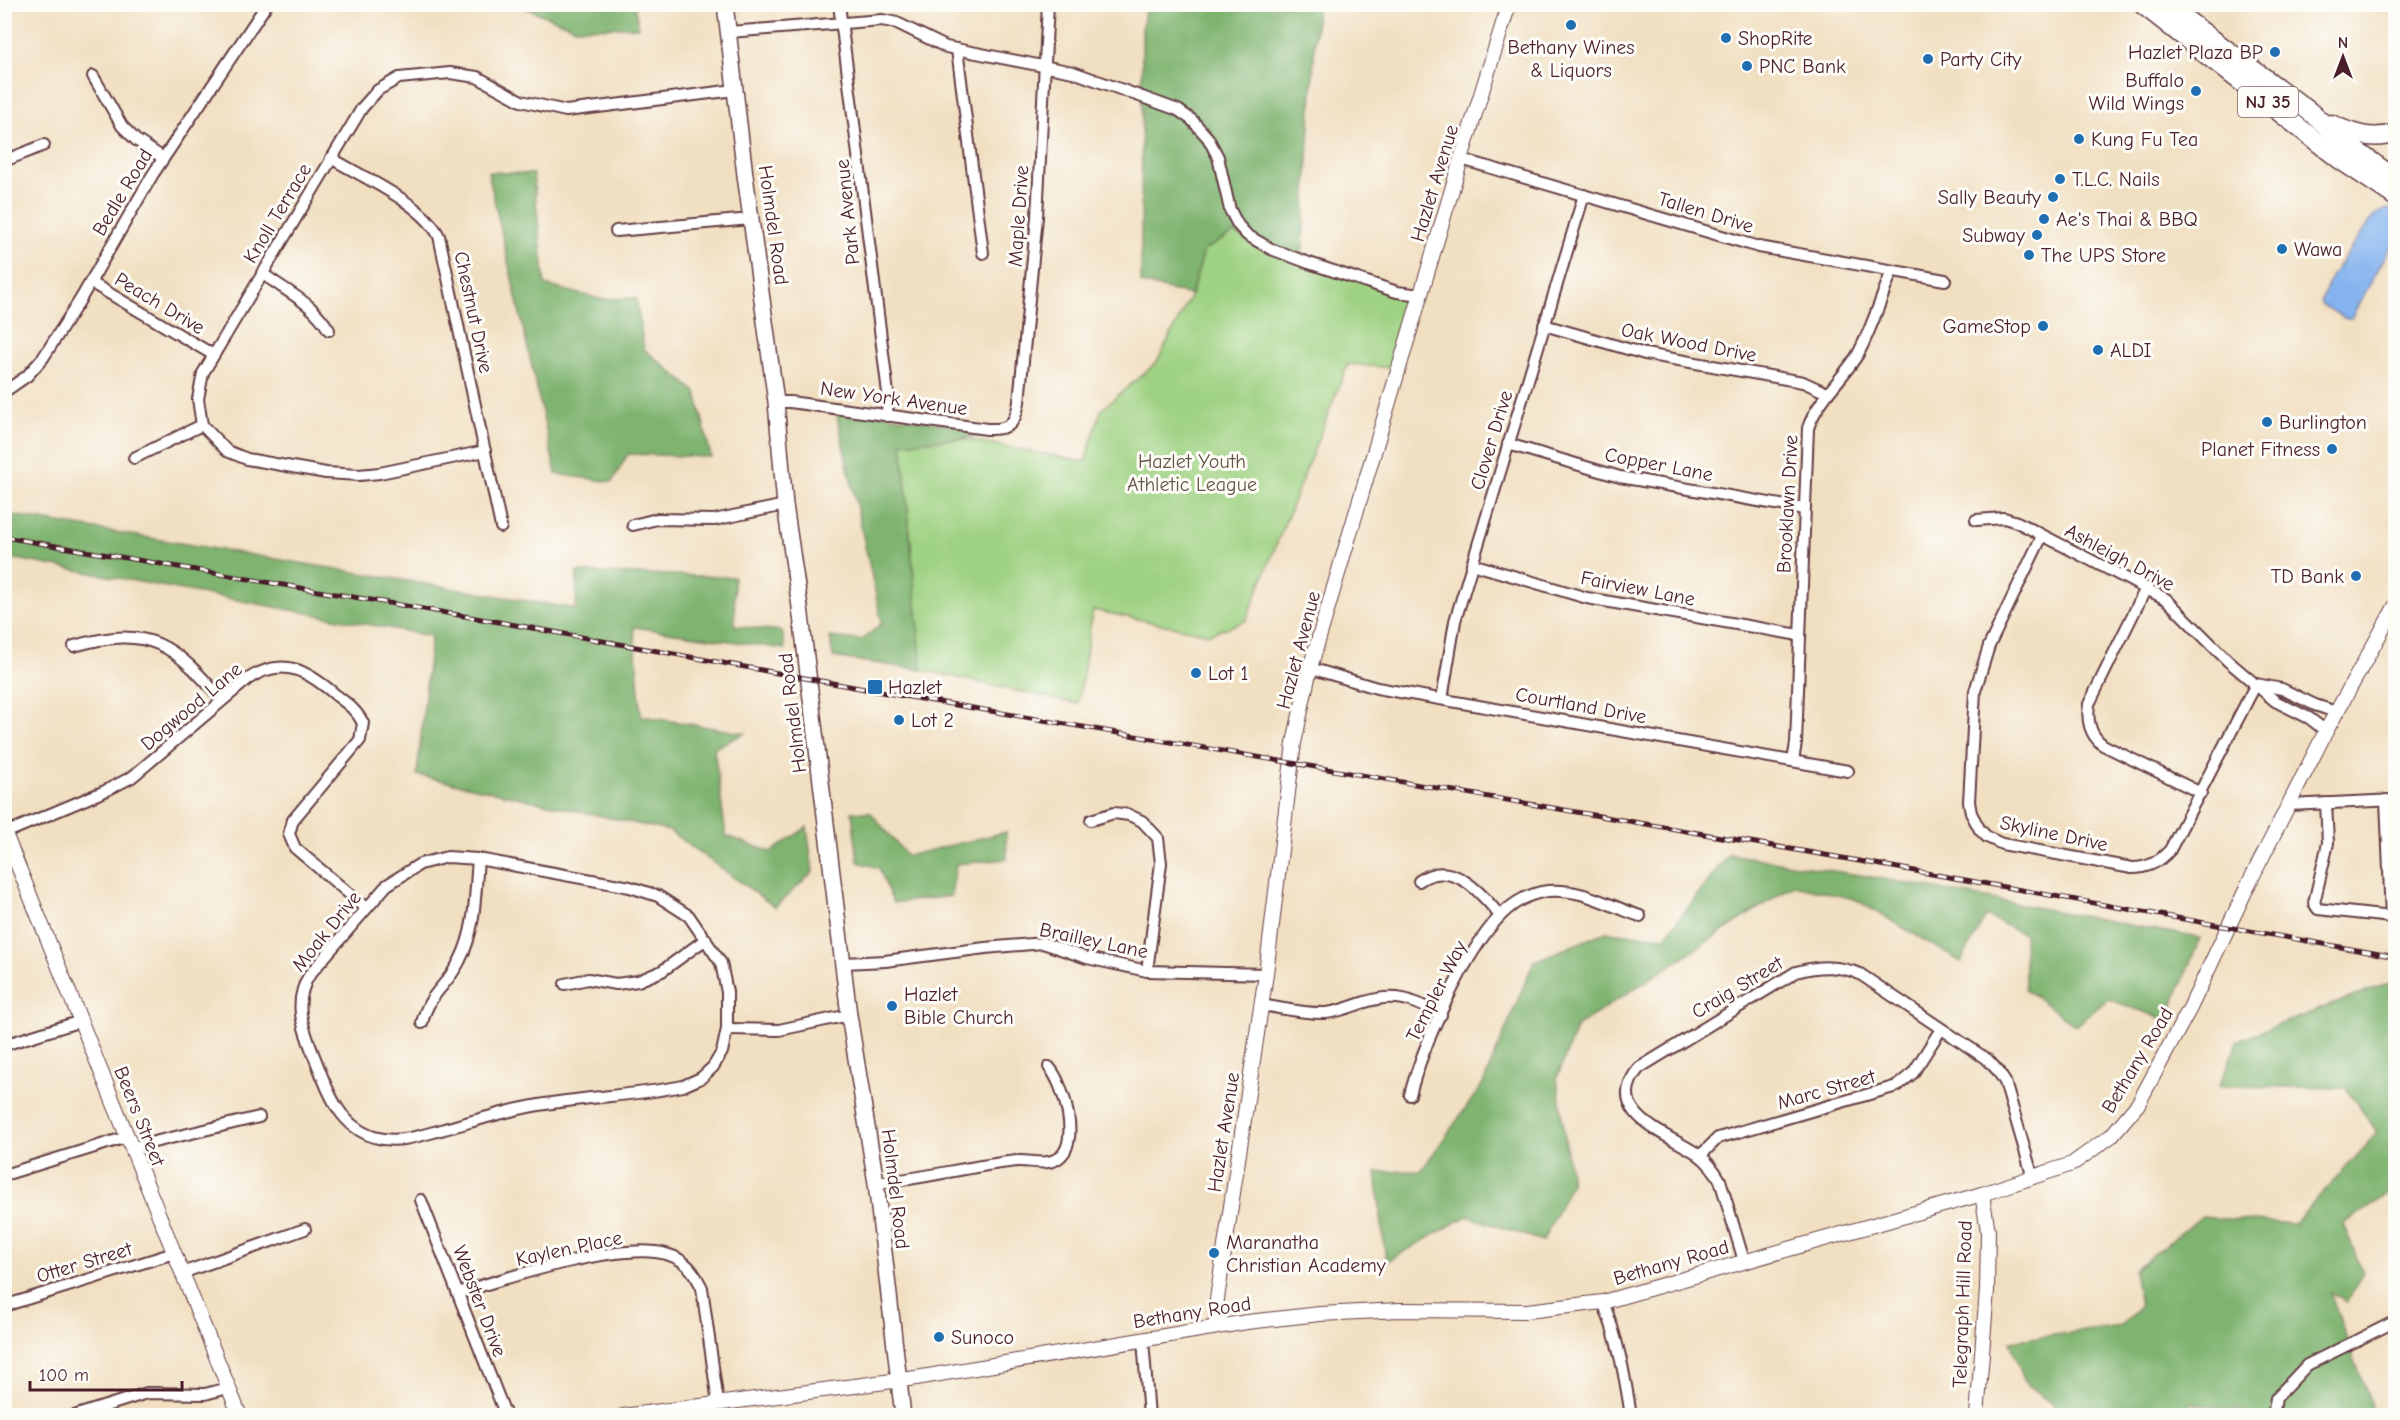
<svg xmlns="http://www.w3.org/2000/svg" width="2400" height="1420" viewBox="0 0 2400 1420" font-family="'Comic Neue',sans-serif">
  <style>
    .green { fill: #9fd282; stroke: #747856; stroke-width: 1.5 }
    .forest { fill: #7fb470; stroke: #646a4e; stroke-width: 1.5 }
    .water { fill: #84b3ef; stroke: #67698d; stroke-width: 1.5 }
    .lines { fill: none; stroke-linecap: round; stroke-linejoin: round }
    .minor-casing { stroke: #633c42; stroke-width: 14 }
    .tertiary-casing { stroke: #633c42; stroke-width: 16 }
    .secondary-casing { stroke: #633c42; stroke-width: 18 }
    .trunk-casing { stroke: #633c42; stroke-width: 21 }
    .minor { stroke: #fff; stroke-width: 10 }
    .tertiary { stroke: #fff; stroke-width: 14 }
    .secondary { stroke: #fff; stroke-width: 15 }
    .trunk { stroke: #fff; stroke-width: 18 }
    .rail-casing { stroke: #4a1f2b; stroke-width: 5 }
    .rail { stroke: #fdfcf7; stroke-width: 3; stroke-dasharray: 9; stroke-linecap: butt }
    .poi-dot { fill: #1f6fb2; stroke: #fdfcf7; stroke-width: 2 }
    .labels { text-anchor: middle; stroke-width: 6; stroke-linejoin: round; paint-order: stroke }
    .shield { fill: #fdfcf7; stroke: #806168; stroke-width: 1.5 }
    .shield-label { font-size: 18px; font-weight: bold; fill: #4a1f2b }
    .poi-label { font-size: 20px; fill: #4a1f2b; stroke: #fdfcf7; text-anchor: start }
    .street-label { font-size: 20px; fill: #4a1f2b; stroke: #fdfcf7 }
    .park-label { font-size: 20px; fill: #645545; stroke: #fdfcf7 }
  </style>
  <rect width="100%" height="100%" fill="#fdfcf7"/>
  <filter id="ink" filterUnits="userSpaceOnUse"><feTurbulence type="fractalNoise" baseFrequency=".0167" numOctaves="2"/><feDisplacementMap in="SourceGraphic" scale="12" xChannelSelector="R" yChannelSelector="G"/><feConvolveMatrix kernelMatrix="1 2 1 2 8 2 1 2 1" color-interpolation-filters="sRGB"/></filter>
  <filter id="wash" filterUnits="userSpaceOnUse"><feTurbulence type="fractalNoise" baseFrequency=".008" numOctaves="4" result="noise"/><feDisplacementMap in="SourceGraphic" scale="24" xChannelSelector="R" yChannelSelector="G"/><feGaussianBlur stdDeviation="1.35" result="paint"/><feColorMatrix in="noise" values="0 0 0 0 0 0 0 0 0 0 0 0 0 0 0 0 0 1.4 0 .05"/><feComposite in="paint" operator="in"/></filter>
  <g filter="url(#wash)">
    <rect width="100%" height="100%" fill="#f1dfc1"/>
    <polygon class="green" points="1233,233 1302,262 1381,286 1411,303 1391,368 1348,364 1246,621 1209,634 1093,610 1078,704 922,670 902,442 966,439 1085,462 1101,410 1157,362 1191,295 1204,250"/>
    <g class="forest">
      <polygon points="518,5 634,5 639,27 576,28"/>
      <polygon points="1146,5 1317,5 1302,262 1233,233 1204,250 1191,295 1141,283 1142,30"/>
      <polygon points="488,172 533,174 545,285 600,299 636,298 644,349 696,392 711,457 628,454 612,482 556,474"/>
      <polygon points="835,407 1008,434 902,443 922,670 833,657 830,637 862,640 882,623"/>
      <polygon points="5,514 576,609 577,572 734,577 735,626 782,631 785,649 634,627 641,716 745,733 714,748 726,836 771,852 807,827 813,872 775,907 669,831 417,775 431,636 5,557"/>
      <polygon points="852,812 870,812 907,856 1006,832 1007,859 956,864 951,896 893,903 879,868 858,862"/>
      <polygon points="1729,854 1877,878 2200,938 2167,1020 2108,999 2076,1026 2025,989 2024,934 1986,916 1961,962 1855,899 1794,885 1577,1026 1557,1078 1571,1183 1543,1241 1467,1216 1386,1262 1376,1172 1421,1171 1483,1084 1534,961 1606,932 1665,937"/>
      <polygon points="2395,981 2395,1190 2343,1224 2363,1273 2347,1302 2330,1293 2375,1415 2257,1415 2190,1403 2189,1415 2066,1415 2025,1383 2010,1341 2122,1326 2140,1305 2134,1270 2201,1217 2294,1224 2378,1133 2346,1088 2219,1086 2238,1040"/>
    </g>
    <polygon class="water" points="2387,209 2395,210 2395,239 2351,318 2347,319 2322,305 2321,301 2332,275 2375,215"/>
  </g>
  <g filter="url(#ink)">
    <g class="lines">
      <defs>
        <g id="minor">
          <polyline points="839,4 888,393 887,416"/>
          <polyline points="729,32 882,20 897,23 946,47 1073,72 1178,110 1192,120 1208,138 1218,157 1230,210 1238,225 1247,235 1271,249 1309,263 1397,292 1421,295"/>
          <polyline points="957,49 983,253"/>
          <polyline points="93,76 122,126 136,140 163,158"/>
          <path d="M331,158C364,178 422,203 439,236L501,527"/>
          <polyline points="1461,159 1759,247 1945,280"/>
          <polyline points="4,161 44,145"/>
          <polyline points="616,231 751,219"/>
          <path d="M262,273C288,293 311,301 329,330"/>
          <polyline points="90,282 212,354"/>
          <polyline points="1544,325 1645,354 1803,382 1827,393"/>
          <polyline points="4,392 27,376 43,358 80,300 153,174 267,4"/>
          <path d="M776,402H790L987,429C1010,430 1015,424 1019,402L1037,217L1048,4"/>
          <polyline points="1508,444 1620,477 1804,509"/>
          <polyline points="485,451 380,473 359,475 326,473 247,459 227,451 202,425 198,399 203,373 362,108 378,90 399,78 450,73 477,77 521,101 566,111 735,90"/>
          <polyline points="134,458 202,425"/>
          <polyline points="1976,520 2004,518 2017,522 2166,599 2228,661 2275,701 2309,718 2326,731"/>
          <polyline points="633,525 657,519 714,520 785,505"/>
          <path d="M2042,536L1989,646L1975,691L1969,802L1971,813L1980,830L1987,837L2002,844L2132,868C2148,868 2159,862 2170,850L2256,684"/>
          <polyline points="1472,564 1587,598 1799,635"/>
          <path d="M2146,588L2089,704C2087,720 2089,734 2103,745L2201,793"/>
          <path d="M74,646C150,624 174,645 222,700"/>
          <polyline points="1310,668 1377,688 1848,771"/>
          <polyline points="2256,684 2282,689 2315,705 2336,712"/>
          <polyline points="1442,699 1455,621 1584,195"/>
          <path d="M1793,761L1796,743L1808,428C1818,399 1842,380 1858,354C1872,328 1881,298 1892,271"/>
          <polyline points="2386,800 2391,917 2396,919"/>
          <polyline points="2326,803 2328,843 2314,903 2318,909 2391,917"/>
          <polyline points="2289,805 2396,800"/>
          <polyline points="1091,820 1114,813 1129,815 1142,821 1158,838 1161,863 1147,971"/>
          <path d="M5,833L105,791L132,777L248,679C284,655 309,672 337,696C348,704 357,711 363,723L360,740L293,820L289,834L295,848L366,908"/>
          <path d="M447,857L478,859L630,887L658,896L689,916L721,963L727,992V1029L722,1052L713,1067L701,1078L683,1086C640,1095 595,1096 552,1103C514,1108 478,1120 441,1130C419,1136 397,1144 374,1137C337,1125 327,1088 314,1056C303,1028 292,1002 310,974L387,885L420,864Z"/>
          <path d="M1419,881C1451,858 1481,892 1500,916"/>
          <polyline points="844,963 885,961 985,948 1043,943 1087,958 1147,971 1266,974"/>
          <polyline points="565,984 588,979 616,984 638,981 662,971 706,939"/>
          <path d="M1261,1005C1282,1008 1305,1014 1326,1013C1338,1012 1350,1007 1362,1003C1395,992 1411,999 1441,1015"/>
          <path d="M422,1023C429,992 447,987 460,960C476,929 475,893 478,859"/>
          <polyline points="727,1029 779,1030 849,1015"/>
          <polyline points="4,1045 81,1021"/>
          <path d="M1410,1095C1423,1044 1464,954 1500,916C1513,903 1530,893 1548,891C1582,888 1609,906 1640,916"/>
          <polyline points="133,1147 259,1117"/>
          <polyline points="1700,1156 1718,1138 1897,1086 1913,1073 1941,1029"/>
          <polyline points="4,1175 127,1137"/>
          <path d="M876,1183C923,1179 969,1166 1017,1161C1030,1160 1044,1166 1057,1159C1082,1145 1064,1084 1049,1067"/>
          <polyline points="421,1200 506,1416"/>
          <path d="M1744,1261L1720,1180C1715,1171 1708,1162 1699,1155C1671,1135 1601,1114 1639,1068L1796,972C1819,966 1838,965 1860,974L1988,1060L1998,1071L2005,1082L2033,1178"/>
          <polyline points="182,1273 305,1229"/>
          <path d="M458,1293C506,1278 620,1241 666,1254C685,1259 694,1271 702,1288L718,1403"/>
          <path d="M1603,1302C1618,1339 1625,1376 1631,1416"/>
          <polyline points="4,1306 174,1253"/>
          <polyline points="1143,1340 1149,1416"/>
          <polyline points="74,1416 147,1393 205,1394 228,1388"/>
          <polyline points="2273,1416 2276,1398 2307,1365 2396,1321"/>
        </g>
        <g id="tertiary">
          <polyline points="4,831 240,1416"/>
          <polyline points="1216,1326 1217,1299 1266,974 1294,743 1310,668 1461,159 1509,4"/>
          <polyline points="623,1416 916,1378 1247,1322 1320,1314 1399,1310 1527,1311 1603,1302 1982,1194 2072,1164 2111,1136 2138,1104 2190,1008 2250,881 2326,731 2396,605"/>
          <polyline points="1977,1416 1987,1290 1988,1231 1982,1194"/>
        </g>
        <polyline id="secondary" points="725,4 745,175 776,402 785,505 800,607 849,1015 876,1183 903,1416"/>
        <g id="trunk">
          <polyline points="2142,4 2339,159 2396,197"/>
          <polyline points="2165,4 2309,111 2344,142 2396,179"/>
          <path d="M2331,124C2352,134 2373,141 2396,133"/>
        </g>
      </defs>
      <use href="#minor" class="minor-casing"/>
      <use href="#tertiary" class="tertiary-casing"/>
      <use href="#secondary" class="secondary-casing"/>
      <use href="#trunk" class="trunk-casing"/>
      <use href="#minor" class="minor"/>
      <use href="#tertiary" class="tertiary"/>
      <use href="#secondary" class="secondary"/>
      <use href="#trunk" class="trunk"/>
      <defs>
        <polyline id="rail" points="4,537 499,622 892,694 1831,856 2396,957"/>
      </defs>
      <use href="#rail" class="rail-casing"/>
      <use href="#rail" class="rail"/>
    </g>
  </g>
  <g class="poi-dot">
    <circle cx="1571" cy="25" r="6"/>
    <circle cx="1726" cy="38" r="6"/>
    <circle cx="2275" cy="52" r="6"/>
    <circle cx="1928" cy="59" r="6"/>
    <circle cx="1747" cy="66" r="6"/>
    <circle cx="2196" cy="91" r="6"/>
    <circle cx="2079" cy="139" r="6"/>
    <circle cx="2060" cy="179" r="6"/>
    <circle cx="2053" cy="197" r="6"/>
    <circle cx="2044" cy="219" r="6"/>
    <circle cx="2037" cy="235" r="6"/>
    <circle cx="2282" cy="249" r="6"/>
    <circle cx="2029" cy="255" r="6"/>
    <circle cx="2043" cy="326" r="6"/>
    <circle cx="2098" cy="350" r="6"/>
    <circle cx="2267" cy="422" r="6"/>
    <circle cx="2332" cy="449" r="6"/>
    <circle cx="2356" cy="576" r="6"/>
    <circle cx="1196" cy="673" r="6"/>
    <rect x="867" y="679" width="16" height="16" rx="3"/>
    <circle cx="899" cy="720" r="6"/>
    <circle cx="892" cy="1006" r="6"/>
    <circle cx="1214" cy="1253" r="6"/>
    <circle cx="939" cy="1337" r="6"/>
  </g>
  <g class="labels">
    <rect class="shield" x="2238" y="87" width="60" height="30" rx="4.5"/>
    <g class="shield-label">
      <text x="2268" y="108">NJ 35</text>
    </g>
    <g class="poi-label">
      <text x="1738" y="45">ShopRite</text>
      <text x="1571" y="54" text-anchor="middle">Bethany Wines<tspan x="1571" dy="23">&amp; Liquors</tspan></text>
      <text x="2263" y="59" text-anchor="end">Hazlet Plaza BP</text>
      <text x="1940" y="66">Party City</text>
      <text x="1759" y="73">PNC Bank</text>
      <text x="2184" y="87" text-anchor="end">Buffalo<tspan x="2184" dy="23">Wild Wings</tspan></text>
      <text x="2091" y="146">Kung Fu Tea</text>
      <text x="2072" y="186">T.L.C. Nails</text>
      <text x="2041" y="204" text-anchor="end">Sally Beauty</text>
      <text x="2056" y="226">Ae's Thai &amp; BBQ</text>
      <text x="2025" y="242" text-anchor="end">Subway</text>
      <text x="2294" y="256">Wawa</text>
      <text x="2041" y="262">The UPS Store</text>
      <text x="2031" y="333" text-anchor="end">GameStop</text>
      <text x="2110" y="357">ALDI</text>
      <text x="2279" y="429">Burlington</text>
      <text x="2320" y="456" text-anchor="end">Planet Fitness</text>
      <text x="2344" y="583" text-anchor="end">TD Bank</text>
      <text x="1208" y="680">Lot 1</text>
      <text x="888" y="694">Hazlet</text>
      <text x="911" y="727">Lot 2</text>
      <text x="904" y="1001">Hazlet<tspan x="904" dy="23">Bible Church</tspan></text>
      <text x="1226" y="1249">Maranatha<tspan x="1226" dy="23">Christian Academy</tspan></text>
      <text x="951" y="1344">Sunoco</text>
    </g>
    <g class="street-label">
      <text transform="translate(1434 183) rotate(-73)" y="7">Hazlet Avenue</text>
      <text transform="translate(122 192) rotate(-59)" y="7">Bedle Road</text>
      <text transform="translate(847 212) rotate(-96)" y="7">Park Avenue</text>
      <text transform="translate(1706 212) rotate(17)" y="7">Tallen Drive</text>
      <text transform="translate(277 213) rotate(-59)" y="7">Knoll Terrace</text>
      <text transform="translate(1018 216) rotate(-86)" y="7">Maple Drive</text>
      <text transform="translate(774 225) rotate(82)" y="7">Holmdel Road</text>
      <text transform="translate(160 303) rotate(31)" y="7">Peach Drive</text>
      <text transform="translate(474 312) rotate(78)" y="7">Chestnut Drive</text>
      <text transform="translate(1689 342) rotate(11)" y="7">Oak Wood Drive</text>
      <text transform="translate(894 398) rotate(8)" y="7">New York Avenue</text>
      <text transform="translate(1491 440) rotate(-73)" y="7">Clover Drive</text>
      <text transform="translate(1659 464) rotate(11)" y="7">Copper Lane</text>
      <text transform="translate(1787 504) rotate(-87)" y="7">Brooklawn Drive</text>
      <text transform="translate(2120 557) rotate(28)" y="7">Ashleigh Drive</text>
      <text transform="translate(1638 588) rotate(11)" y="7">Fairview Lane</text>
      <text transform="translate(1298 650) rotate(-75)" y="7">Hazlet Avenue</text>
      <text transform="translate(1581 705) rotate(10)" y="7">Courtland Drive</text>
      <text transform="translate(191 706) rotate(-40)" y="7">Dogwood Lane</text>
      <text transform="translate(792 713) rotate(-97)" y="7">Holmdel Road</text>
      <text transform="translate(2054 833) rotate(12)" y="7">Skyline Drive</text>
      <text transform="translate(326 931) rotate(-51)" y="7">Moak Drive</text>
      <text transform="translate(1094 940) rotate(12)" y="7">Brailley Lane</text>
      <text transform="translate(1737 987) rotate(-31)" y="7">Craig Street</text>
      <text transform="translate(1436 991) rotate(-63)" y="7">Templer Way</text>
      <text transform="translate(2137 1060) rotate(-59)" y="7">Bethany Road</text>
      <text transform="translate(1826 1089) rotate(-16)" y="7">Marc Street</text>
      <text transform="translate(140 1116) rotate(68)" y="7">Beers Street</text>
      <text transform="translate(1223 1132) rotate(-81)" y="7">Hazlet Avenue</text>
      <text transform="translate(896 1189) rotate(83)" y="7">Holmdel Road</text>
      <text transform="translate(569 1248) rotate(-12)" y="7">Kaylen Place</text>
      <text transform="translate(84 1262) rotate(-17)" y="7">Otter Street</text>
      <text transform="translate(1671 1262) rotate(-16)" y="7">Bethany Road</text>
      <text transform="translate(480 1301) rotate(69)" y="7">Webster Drive</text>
      <text transform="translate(1962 1304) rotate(-88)" y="7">Telegraph Hill Road</text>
      <text transform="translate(1192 1312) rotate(-9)" y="7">Bethany Road</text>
    </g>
    <g class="park-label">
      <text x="1192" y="468">Hazlet Youth<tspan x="1192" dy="23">Athletic League</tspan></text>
    </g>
  </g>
  <rect width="2400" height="1420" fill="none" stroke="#fdfcf7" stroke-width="24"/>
  <g transform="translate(2343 57)" stroke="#fdfcf7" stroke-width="4.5" paint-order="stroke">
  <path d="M0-4.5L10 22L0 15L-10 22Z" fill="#4a1f2b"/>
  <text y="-9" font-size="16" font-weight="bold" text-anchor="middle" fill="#4a1f2b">N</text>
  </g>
  <path d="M30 1381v9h152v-9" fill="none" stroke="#4a1f2b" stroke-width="3"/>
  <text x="39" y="1381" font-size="18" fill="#4a1f2b" stroke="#fdfcf7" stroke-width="4.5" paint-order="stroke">100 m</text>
</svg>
